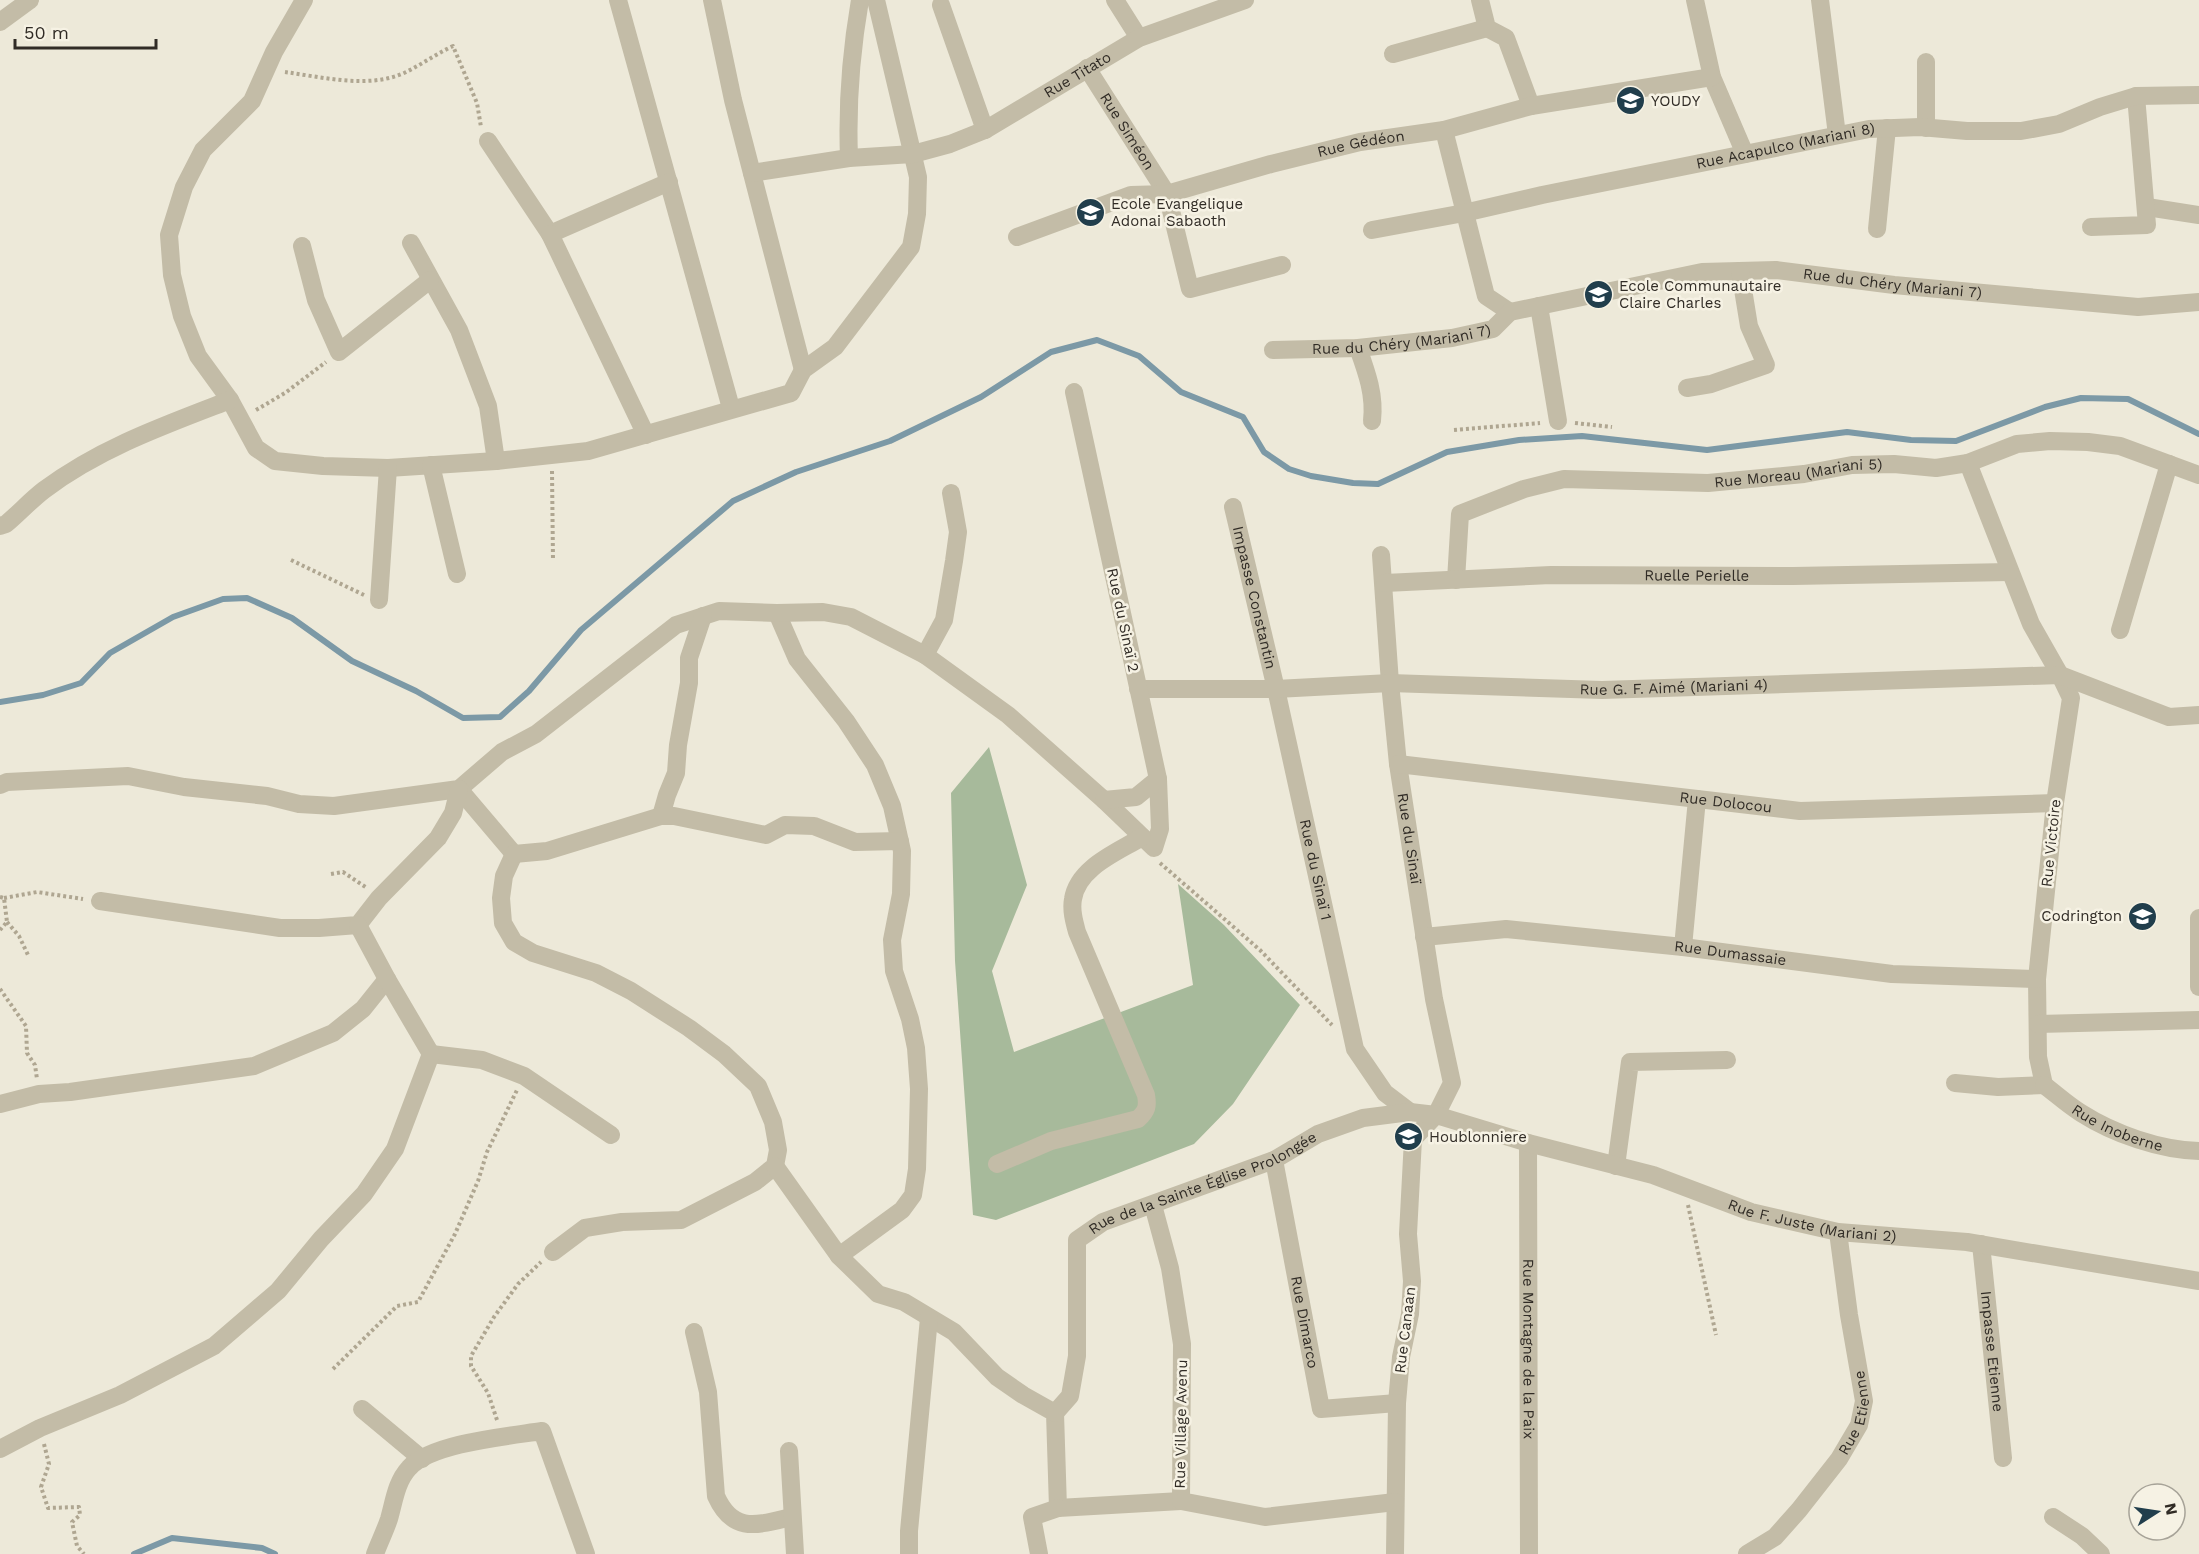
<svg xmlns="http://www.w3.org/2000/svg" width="2199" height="1554" viewBox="0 0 2199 1554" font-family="'Work Sans',sans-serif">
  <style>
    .green { fill: #a7ba9b }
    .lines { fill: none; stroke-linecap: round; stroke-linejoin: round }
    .stream { stroke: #7c99a6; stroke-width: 6 }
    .path { stroke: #afa691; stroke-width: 4; stroke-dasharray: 3 3; stroke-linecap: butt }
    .minor { stroke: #c3bca7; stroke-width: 18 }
    .labels { text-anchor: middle; stroke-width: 5; stroke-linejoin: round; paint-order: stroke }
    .street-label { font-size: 15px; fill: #312c26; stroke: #f6f2e4 }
    .poi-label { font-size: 15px; fill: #312c26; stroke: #f6f2e4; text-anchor: start }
  </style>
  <rect width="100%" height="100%" fill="#ede9d9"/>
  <polygon class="green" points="989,747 1027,885 992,971 1014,1052 1193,985 1178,884 1224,925 1300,1005 1233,1104 1194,1144 996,1220 973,1215 955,961 951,793"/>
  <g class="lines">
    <g class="stream">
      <polyline points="0,702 43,695 81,683 110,653 173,617 223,599 247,598 292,618 352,661 416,691 463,718 500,717 529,691 581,630 733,501 796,472 890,441 981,397 1051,352 1097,340 1139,356 1181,392 1243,417 1264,452 1289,469 1311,476 1353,483 1378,484 1447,452 1519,440 1582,436 1707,450 1847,432 1911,440 1956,441 2045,407 2081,398 2128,399 2199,434"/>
      <polyline points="134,1554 172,1538 262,1548 275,1554"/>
    </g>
    <g class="path">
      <path d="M285,72C322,77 368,89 404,73C421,65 436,54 453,46L477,103L481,127"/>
      <polyline points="256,410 285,393 326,362"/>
      <polyline points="1575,423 1612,427"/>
      <polyline points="1454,430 1540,423"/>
      <polyline points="552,471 553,561"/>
      <polyline points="291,560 364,595"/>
      <polyline points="1160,863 1260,950 1332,1025"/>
      <polyline points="331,874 343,872 367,888"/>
      <polyline points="0,897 4,898 7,922 0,930"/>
      <polyline points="4,898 37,892 83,899"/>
      <polyline points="7,922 19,936 28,955"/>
      <polyline points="0,989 26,1026 27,1053 35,1065 37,1079"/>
      <polyline points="1688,1205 1716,1335"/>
      <polyline points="333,1369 397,1306 418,1302 455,1234 478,1181 487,1152 517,1090"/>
      <polyline points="497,1420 488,1393 471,1366 471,1356 494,1317 518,1284 541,1262"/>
      <polyline points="44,1444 49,1464 41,1487 48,1508 79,1507 80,1515 72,1522 77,1546 84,1554"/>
    </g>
    <g class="minor">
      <polyline points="304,0 274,52 252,101 203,150 184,187 169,235 172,275 182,316 198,356 230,400 256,448 275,461 323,466 388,468 496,461 588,451 791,393 803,370 835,347 911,247 917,214 918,177 876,0"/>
      <polyline points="618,0 731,408"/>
      <polyline points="712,0 733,100 803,370"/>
      <polyline points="1115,0 1139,38"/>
      <polyline points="1480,0 1487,28 1506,38 1531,106"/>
      <polyline points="1695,0 1712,77 1745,154"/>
      <polyline points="1820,0 1837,135"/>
      <polyline points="941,5 985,130"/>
      <polyline points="0,22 30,0"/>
      <polyline points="1393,54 1487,28"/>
      <polyline points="1926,62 1926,128"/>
      <path id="s1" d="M1087,68L1167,194L1190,289L1282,265"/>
      <polyline points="1444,130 1486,296 1510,312"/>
      <polyline points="488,141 550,234 669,182"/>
      <path d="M849,158C847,105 851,52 860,0"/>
      <path id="s2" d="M752,173L849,158L913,154L950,144L985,130L1139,38L1245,0"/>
      <polyline points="2147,207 2199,215"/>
      <polyline points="2091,227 2147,225 2136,96"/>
      <polyline points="1877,229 1887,128"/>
      <path id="s3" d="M1372,230L1464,213L1542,195L1869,129L1920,127L1967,131H2021L2059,124L2100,107L2136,96L2199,95"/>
      <polyline points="550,234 646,435"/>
      <path id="s4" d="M1017,237L1131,195L1167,194L1271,164L1360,142L1444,130L1531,106L1712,77"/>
      <polyline points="411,243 459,330 488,406 496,461"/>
      <polyline points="302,246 316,300 339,352 430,280"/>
      <polyline points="1539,306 1558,421"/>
      <path d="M1358,348C1367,373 1375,395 1372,421"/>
      <path id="s5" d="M1273,350L1358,348L1452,338L1493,329L1510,312L1702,272L1776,270L1894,285L2138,307L2199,302"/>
      <polyline points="1687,388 1711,384 1766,365 1749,326 1740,271"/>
      <polyline points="1968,463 2031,624 2060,675 2071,698 2055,803 2037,979 2038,1057 2044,1085"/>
      <polyline points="431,465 457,574"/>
      <path id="s6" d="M1233,507L1276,689L1355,1049L1385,1093L1410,1112"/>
      <path d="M0,526L6,524C19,513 31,500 44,490C100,448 165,425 230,400"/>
      <path id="s7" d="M1381,555L1390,683L1398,764L1434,999L1452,1083L1436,1115L1413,1139L1408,1234L1412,1281L1410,1314L1401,1357L1397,1403L1395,1554"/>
      <path id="s8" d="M1456,580L1460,514L1524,489L1564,479L1708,483L1804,474L1852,465L1894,464L1936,468L1968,463L2017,444L2050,441L2088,442L2120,446L2199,475"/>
      <path id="s9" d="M1385,583L1551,575L1793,576L2010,572"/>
      <polyline points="379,600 388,468"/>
      <polyline points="777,613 797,659 846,721 875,765 892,806 902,851 901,894 892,940 894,971 910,1019 916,1048 919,1089 917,1169 913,1195 902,1210 839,1256"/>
      <polyline points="2120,630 2169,464"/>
      <polyline points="925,655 944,620 954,561 958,532 951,493"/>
      <path id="s10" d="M1138,689H1276L1390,683L1602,690L2060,675L2169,717L2199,715"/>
      <path id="s11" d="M1398,764L1800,811L2055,803"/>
      <polyline points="0,785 7,782 128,776 184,787 267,796 299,804 334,806 459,789 502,752 536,734 676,625 719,611 777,613 823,612 851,617 925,655 1008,715 1104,800 1154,848 1160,829 1158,779 1074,392"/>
      <polyline points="459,789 514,854"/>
      <polyline points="1104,800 1136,797 1158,779"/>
      <polyline points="661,816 667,795 676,773 678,745 689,683 689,658 703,616"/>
      <polyline points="514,854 504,876 501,898 503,923 514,942 533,953 596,973 631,991 689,1028 724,1054 758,1086 773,1122 778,1150 775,1166 755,1182 681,1220 622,1222 585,1228 553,1252"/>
      <polyline points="514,854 547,851 661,816 674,816 766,835 785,825 814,826 855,842 900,841"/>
      <polyline points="100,901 280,928 319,928 358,925 379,898 438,838 453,813 459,789"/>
      <polyline points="2199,918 2199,987"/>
      <path id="s12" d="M1424,937L1506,929L1683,947L1892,974L2037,979"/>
      <polyline points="1683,947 1697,799"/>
      <polyline points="2038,1024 2199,1020"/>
      <polyline points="431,1054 482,1060 524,1076 611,1135"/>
      <polyline points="1955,1083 1998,1087 2044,1085"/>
      <path id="s13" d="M2044,1085C2056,1094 2068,1105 2081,1113C2114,1134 2160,1150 2199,1151"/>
      <polyline points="0,1104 39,1094 70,1092 254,1066 333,1033 363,1009 387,979"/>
      <path id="s14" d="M1528,1143L1529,1554"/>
      <path id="s15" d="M1274,1160L1321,1409L1397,1403"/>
      <path d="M997,1164L1051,1141L1138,1119C1147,1111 1148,1106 1146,1095L1077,932C1074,921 1071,910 1073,899C1078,867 1118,852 1142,837"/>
      <polyline points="775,1166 839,1256 878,1294 904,1302 954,1332 997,1377 1023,1395 1055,1413 1058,1508 1181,1501"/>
      <polyline points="1616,1166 1630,1062 1727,1060"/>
      <polyline points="1153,1205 1170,1268 1182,1344 1181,1501 1265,1517 1395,1502"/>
      <path id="s16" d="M1981,1244L2003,1458"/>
      <path d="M694,1332L708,1392L716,1496C733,1534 757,1525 791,1517"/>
      <polyline points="362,1409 422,1459"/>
      <path id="s17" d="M1055,1413L1070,1396L1077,1356V1240L1103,1222L1274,1160L1318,1134L1363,1118L1410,1112L1436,1115L1528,1143L1653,1175L1751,1212L1838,1232L1967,1242L2199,1281"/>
      <polyline points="0,1449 40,1428 120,1395 214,1346 278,1291 321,1239 364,1194 395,1149 431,1054 387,979 358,925"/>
      <polyline points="789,1451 795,1554"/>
      <polyline points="2053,1517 2082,1536 2101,1554"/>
      <path d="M375,1554C379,1543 385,1531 389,1519C394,1502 396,1482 409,1468C431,1443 510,1436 542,1431L586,1554"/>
      <polyline points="909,1554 909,1531 929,1318"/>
      <polyline points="1039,1554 1032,1517 1058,1508"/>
      <path id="s18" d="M1747,1554L1775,1537L1799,1510L1839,1459L1859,1425L1864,1401L1849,1315L1838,1232"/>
    </g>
  </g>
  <defs>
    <symbol id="school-disc" viewBox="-11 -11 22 22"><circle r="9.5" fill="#213e4c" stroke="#f6f2e4"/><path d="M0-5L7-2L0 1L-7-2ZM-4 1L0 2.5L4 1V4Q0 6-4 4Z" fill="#fff"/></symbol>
  </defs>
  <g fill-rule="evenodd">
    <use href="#school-disc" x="1614" y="84" width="33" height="33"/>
    <use href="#school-disc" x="1074" y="196" width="33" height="33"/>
    <use href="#school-disc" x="1582" y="278" width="33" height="33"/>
    <use href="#school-disc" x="2126" y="900" width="33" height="33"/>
    <use href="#school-disc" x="1392" y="1120" width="33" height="33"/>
  </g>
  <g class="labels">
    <g class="street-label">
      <text dy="5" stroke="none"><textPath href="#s2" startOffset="346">Rue Titato</textPath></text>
      <text dy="5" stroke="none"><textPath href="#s1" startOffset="75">Rue Siméon</textPath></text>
      <text dy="5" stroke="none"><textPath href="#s4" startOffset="358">Rue Gédéon</textPath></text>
      <text dy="5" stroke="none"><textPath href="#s3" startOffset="422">Rue Acapulco (Mariani 8)</textPath></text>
      <text dy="5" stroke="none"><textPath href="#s5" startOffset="633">Rue du Chéry (Mariani 7)</textPath></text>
      <text dy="5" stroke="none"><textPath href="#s5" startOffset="129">Rue du Chéry (Mariani 7)</textPath></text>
      <text dy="5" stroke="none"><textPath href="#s8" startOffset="411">Rue Moreau (Mariani 5)</textPath></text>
      <text dy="5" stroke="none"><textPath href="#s9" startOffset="312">Ruelle Perielle</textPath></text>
      <text dy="5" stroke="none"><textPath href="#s6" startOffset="93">Impasse Constantin</textPath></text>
      <text transform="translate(1123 620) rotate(78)" y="5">Rue du Sinaï 2</text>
      <text dy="5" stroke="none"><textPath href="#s10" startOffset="536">Rue G. F. Aimé (Mariani 4)</textPath></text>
      <text dy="5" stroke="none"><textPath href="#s11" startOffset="330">Rue Dolocou</textPath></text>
      <text dy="5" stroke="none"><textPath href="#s7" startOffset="285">Rue du Sinaï</textPath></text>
      <text transform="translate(2051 843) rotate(-84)" y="5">Rue Victoire</text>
      <text dy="5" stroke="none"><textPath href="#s6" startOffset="372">Rue du Sinaï 1</textPath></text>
      <text dy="5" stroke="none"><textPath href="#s12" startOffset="308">Rue Dumassaie</textPath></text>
      <text dy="5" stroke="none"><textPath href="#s13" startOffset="86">Rue Inoberne</textPath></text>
      <text dy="5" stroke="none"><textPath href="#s17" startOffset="318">Rue de la Sainte Église Prolongée</textPath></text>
      <text dy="5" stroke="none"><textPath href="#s17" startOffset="957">Rue F. Juste (Mariani 2)</textPath></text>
      <text dy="5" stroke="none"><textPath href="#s15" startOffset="165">Rue Dimarco</textPath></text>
      <text transform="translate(1405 1330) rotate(-83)" y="5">Rue Canaan</text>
      <text dy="5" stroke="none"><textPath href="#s14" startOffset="206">Rue Montagne de la Paix</textPath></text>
      <text dy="5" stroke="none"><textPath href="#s16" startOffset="108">Impasse Etienne</textPath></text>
      <text dy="5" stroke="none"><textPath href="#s18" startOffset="184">Rue Etienne</textPath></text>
      <text transform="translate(1181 1424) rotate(-89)" y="5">Rue Village Avenu</text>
    </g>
    <g class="poi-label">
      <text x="1651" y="106">YOUDY</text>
      <text x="1111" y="209">Ecole Evangelique<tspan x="1111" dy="17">Adonai Sabaoth</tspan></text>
      <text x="1619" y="291">Ecole Communautaire<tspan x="1619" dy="17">Claire Charles</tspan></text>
      <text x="2122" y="921" text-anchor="end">Codrington</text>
      <text x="1429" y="1142">Houblonniere</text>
    </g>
  </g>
  <g transform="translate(2157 1512) rotate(78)"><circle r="28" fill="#f6f2e4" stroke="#a7a398" stroke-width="1.5"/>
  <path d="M0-4.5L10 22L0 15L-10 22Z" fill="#213e4c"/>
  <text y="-9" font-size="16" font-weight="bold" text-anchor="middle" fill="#312c26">N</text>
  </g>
  <path d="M15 39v9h141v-9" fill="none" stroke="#312c26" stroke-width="3"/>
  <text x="24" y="39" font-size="18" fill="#312c26" stroke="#f6f2e4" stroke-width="4.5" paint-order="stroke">50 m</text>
</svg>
